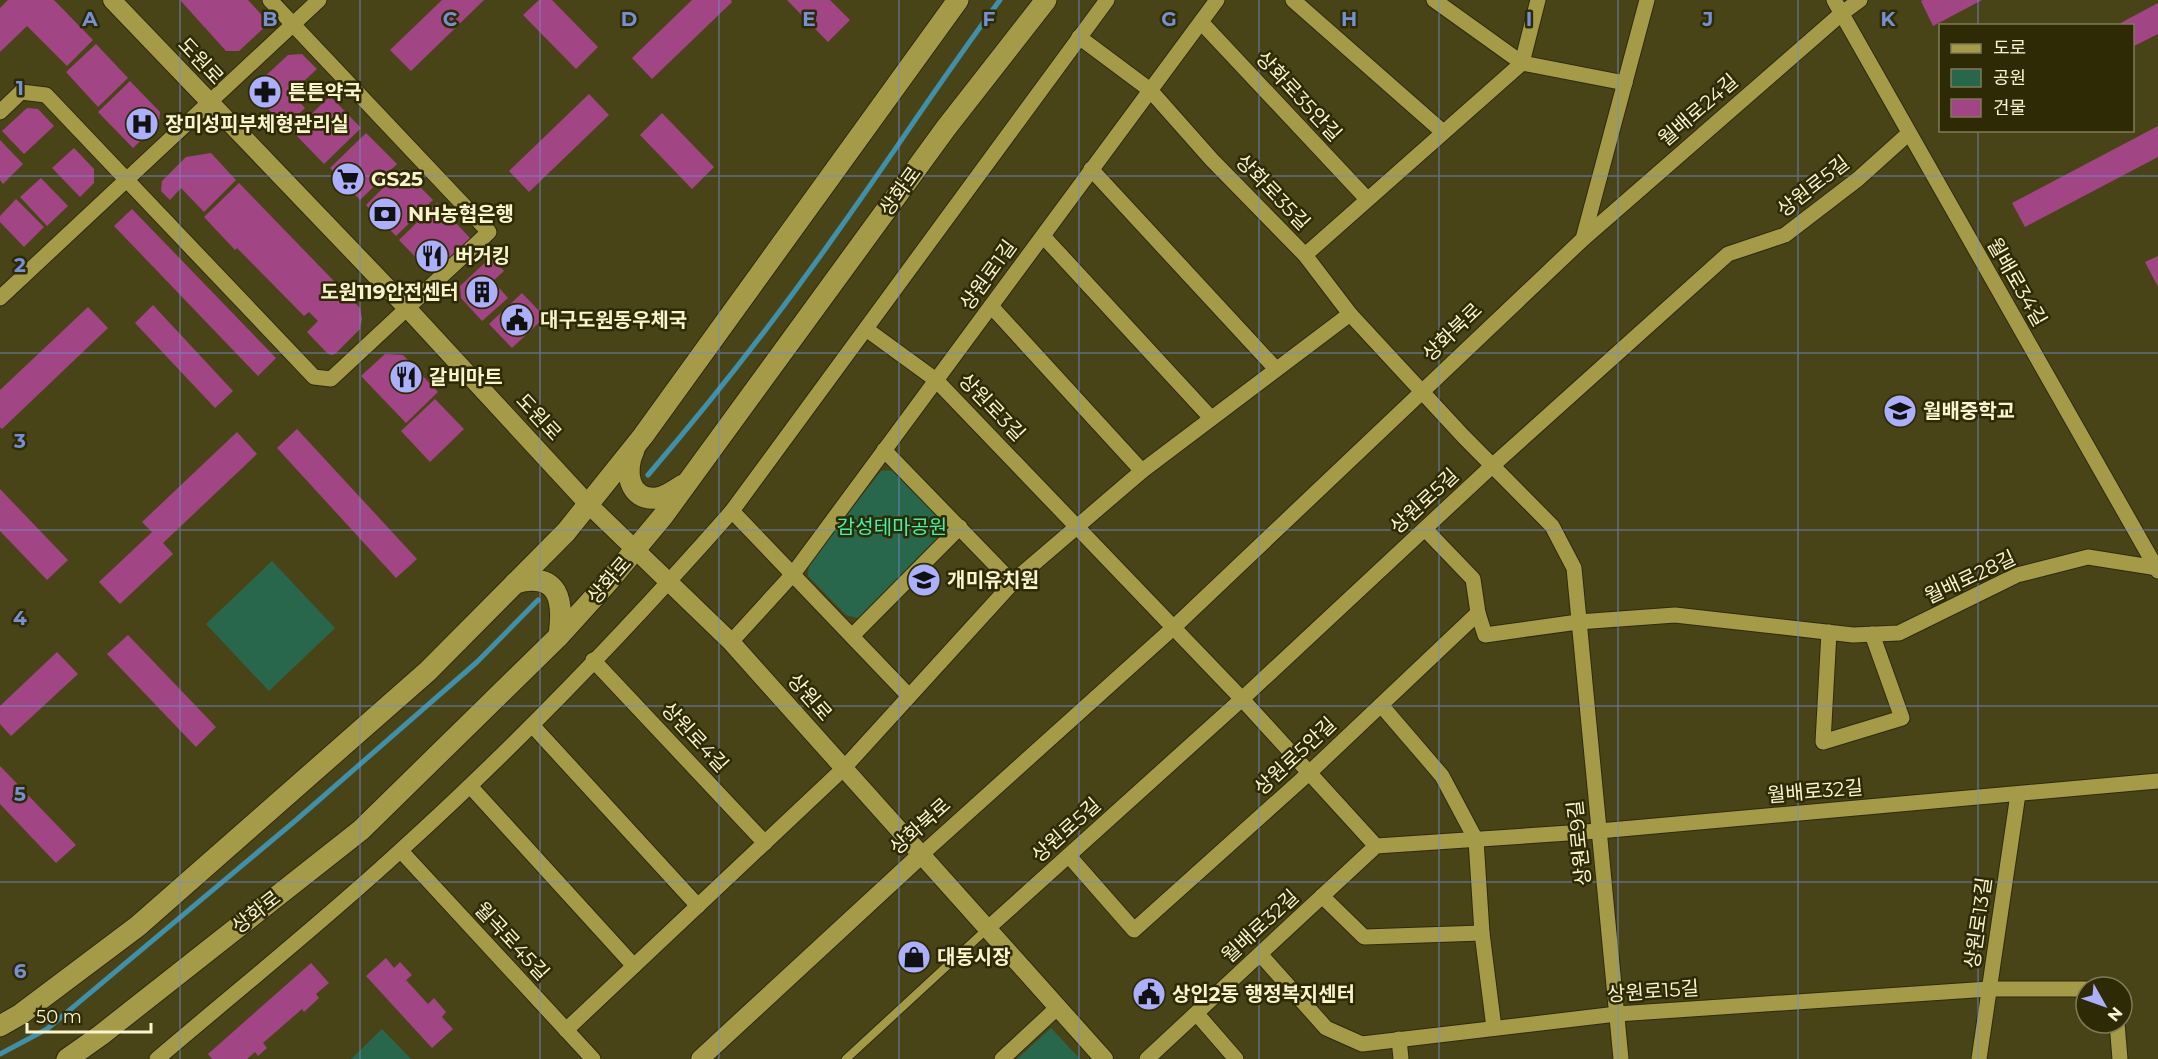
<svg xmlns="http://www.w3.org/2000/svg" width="2158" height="1059" viewBox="0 0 2158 1059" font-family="Montserrat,'Noto Sans KR',sans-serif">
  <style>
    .green { fill: #29674c }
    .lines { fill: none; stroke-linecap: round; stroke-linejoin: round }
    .stream { stroke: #4190aa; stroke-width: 5 }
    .building { fill: #a24584 }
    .service-casing { stroke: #2d2a10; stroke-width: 10 }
    .minor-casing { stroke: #2d2a10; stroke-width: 17 }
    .tertiary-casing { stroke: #2d2a10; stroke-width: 20 }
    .secondary-casing { stroke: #2d2a10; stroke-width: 23 }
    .service { stroke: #a49a47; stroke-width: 8 }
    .minor { stroke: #a49a47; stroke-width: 15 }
    .tertiary { stroke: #a49a47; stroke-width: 18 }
    .secondary { stroke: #a49a47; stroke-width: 21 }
    .grid { fill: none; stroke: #7590d3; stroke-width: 1.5; stroke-opacity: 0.55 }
    .labels { text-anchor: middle; stroke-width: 5; stroke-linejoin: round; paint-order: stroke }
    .street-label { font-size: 20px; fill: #f9f4cc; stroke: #2e2a06 }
    .poi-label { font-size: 20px; font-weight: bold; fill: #f9f4cc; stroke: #2e2a06; text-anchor: start }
    .park-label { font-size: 20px; fill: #3cf3ad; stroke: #2e2a06 }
    .grid-label { font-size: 20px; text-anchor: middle; font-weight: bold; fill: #7590d3; stroke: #2e2a06; stroke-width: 5; stroke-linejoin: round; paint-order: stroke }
  </style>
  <rect width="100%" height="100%" fill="#494418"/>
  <g class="green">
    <polygon points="896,470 949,521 947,533 861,619 846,615 808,576 809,563 881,471"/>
    <polygon points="272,561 335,628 269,691 206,624"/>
    <polygon points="1051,1028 1080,1059 1017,1059"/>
    <polygon points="382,1029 411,1059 351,1059"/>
  </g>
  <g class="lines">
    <g class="stream">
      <path d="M648,475C715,397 779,315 838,231C893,154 944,75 1000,0"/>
      <polyline points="0,1054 47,1029 295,821 477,662 538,600"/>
    </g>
  </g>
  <g class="building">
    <polygon points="8,0 54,0 93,40 67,66 27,26 0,52 0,8"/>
    <polygon points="180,0 248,0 269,23 239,51 226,51"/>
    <polygon points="442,0 484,0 411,71 390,50"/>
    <polygon points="539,0 552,0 598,47 576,69 523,15"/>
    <polygon points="692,0 731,0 732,2 652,79 632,58"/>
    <polygon points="787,0 830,0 850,20 828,42"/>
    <polygon points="1923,0 1982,0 1933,26 1921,1"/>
    <polygon points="2158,3 2158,34 2132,47 2132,26 2115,26"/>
    <polygon points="96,44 128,78 98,107 66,72"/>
    <polygon points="302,54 317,69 291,93 305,108 285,127 260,100 260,81 288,55"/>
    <polygon points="130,81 160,112 159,123 133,148 98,112"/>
    <polygon points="589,94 609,115 529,192 509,171"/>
    <polygon points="330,96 361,128 324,164 293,132"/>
    <polygon points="27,108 38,109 54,126 24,154 2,131"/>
    <polygon points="662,113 714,167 692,189 640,135"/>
    <polygon points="2158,126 2158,157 2025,227 2012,203"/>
    <polygon points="366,133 397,164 360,200 330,168"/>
    <polygon points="0,140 23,164 3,184 0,180"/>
    <polygon points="74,148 94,169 94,183 80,197 52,168"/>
    <polygon points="211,153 236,180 204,212 181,188 170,200 161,191 162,181 186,157"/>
    <polygon points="402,169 433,200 396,236 366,205"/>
    <polygon points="41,178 68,206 47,226 20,197"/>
    <polygon points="239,183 360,308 362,319 360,329 335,354 331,355 327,353 307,332 318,321 309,312 304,316 237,248 235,250 204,217"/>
    <polygon points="16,199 44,227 24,247 0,222 0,216"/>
    <polygon points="437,203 471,239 443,265 425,267 399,240"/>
    <polygon points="132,209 276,358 258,376 114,226"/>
    <polygon points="2158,256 2158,287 2145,262"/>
    <polygon points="491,257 504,271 493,281 508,298 482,321 461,298 460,286"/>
    <polygon points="522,293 545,317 512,348 489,324"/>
    <polygon points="153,305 233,391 215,408 135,323"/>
    <polygon points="88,307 108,328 2,429 0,427 0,390"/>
    <polygon points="385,354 403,355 438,392 406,423 361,376"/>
    <polygon points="435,399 464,429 430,462 401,431"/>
    <polygon points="297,429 417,559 396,578 277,448"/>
    <polygon points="237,432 257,454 163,543 173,554 120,604 99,582 152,532 142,522"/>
    <polygon points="0,489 68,560 47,580 0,531"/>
    <polygon points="128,635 216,727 196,747 107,654"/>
    <polygon points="57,652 78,674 11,736 0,724 0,706"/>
    <polygon points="0,766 76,845 56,863 0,804"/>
    <polygon points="386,958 394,968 400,962 412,975 406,980 428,1004 434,998 446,1012 442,1017 453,1029 432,1048 366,976"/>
    <polygon points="311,963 329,983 316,994 319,998 304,1012 302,1009 263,1043 267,1048 258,1056 255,1052 247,1059 212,1059 208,1054"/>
  </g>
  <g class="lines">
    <defs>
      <polyline id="service" points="846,1059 987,929"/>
      <g id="minor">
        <polyline points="1293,0 1443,132"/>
        <polyline points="1434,0 1522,63 1625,83"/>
        <polyline points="1834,0 2158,571"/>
        <polyline points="1201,22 1367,199"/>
        <polyline points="1079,37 1150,90 1212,160 1305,255 1350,314 1463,436 1552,526 1574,568 1621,1059"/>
        <polyline points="0,112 21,92 46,95 314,377 331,379 489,232 270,0"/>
        <polyline points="1091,169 1276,369"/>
        <polyline points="1043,236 1211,418"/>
        <polyline points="1583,239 1841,14 1860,0"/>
        <polyline points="1305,255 1522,63 1538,0"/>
        <polyline points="0,298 319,0"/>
        <polyline points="991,306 1142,471"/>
        <polyline points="866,329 936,380 1242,699 1376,846"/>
        <polyline points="884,450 1013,583"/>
        <polyline points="732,511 909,696"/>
        <polyline points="1478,613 1485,635 1578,622 1675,615 1853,635 1899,633 2017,575 2088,557 2158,568"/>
        <polyline points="1829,632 1823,742 1902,718 1872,634"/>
        <polyline points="852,636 960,527"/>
        <polyline points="731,642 793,574 1217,0"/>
        <polyline points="593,660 765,843"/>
        <polyline points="1381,705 1442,776 1476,840 1482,933 1494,1028"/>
        <polyline points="532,725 698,906"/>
        <polyline points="470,786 634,966"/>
        <polyline points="401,851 593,1059"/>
        <polyline points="922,854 1172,629 1583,239 1647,0"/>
        <polyline points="1069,856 1134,930 1309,773 1478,613 1473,579 1425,529"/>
        <polyline points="1322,896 1364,937 1482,933"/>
        <polyline points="987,929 1242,699 1492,466 1728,254 1785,235 1858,179 1908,134"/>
        <polyline points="1260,954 1326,1028 1362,1044 1617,1014 1989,989 2086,989"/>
        <polyline points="1197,1014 1236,1059"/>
        <polyline points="2117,1023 2120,1059"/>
        <polyline points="566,1030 843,769 1016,579 1142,471 1350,314"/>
        <polyline points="1399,1039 1401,1059"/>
        <path d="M157,1059C239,989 323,922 402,849C519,743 628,629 732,511L1107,0"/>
        <polyline points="1002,1059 1058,1007"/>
        <polyline points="1147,1059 1376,846 1599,831 2158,781"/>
        <polyline points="1979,1059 2018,794"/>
      </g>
      <g id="tertiary">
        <polyline points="112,0 407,308 588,504 731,642 1104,1059"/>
        <polyline points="700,1059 922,854"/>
      </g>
      <g id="secondary">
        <path d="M634,450C624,470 628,501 657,498C666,497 675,490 683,485"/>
        <path d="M515,583C559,571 564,600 559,636"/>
        <polyline points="0,1026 21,1014 138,926 428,671 566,532 643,436 958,0"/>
        <polyline points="67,1059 101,1035 361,830 559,636 608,582 663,516 946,128 1046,0"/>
      </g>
    </defs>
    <use href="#service" class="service-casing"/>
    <use href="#minor" class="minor-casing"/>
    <use href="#tertiary" class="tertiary-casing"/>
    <use href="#secondary" class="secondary-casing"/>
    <use href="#service" class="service"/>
    <use href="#minor" class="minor"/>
    <use href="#tertiary" class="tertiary"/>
    <use href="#secondary" class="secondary"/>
  </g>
  <path class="grid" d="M180,0V1059M360,0V1059M540,0V1059M719,0V1059M899,0V1059M1079,0V1059M1259,0V1059M1439,0V1059M1618,0V1059M1798,0V1059M1978,0V26M1978,130V1059M0,176H2158M0,353H2158M0,530H2158M0,706H2158M0,882H2158"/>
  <defs>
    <symbol id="pharmacy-disc" viewBox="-11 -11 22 22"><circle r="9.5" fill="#acaffb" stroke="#2e2a06"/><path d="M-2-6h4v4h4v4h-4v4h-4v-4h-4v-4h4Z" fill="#111"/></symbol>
    <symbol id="hospital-disc" viewBox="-11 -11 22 22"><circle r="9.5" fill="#acaffb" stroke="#2e2a06"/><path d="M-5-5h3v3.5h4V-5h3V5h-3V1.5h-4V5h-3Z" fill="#111"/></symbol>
    <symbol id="supermarket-disc" viewBox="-11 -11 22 22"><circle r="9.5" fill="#acaffb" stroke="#2e2a06"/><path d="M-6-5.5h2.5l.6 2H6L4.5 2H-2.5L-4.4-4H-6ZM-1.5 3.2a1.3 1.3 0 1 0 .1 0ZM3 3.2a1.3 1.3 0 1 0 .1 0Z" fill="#111"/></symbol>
    <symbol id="bank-disc" viewBox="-11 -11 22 22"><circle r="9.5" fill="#acaffb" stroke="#2e2a06"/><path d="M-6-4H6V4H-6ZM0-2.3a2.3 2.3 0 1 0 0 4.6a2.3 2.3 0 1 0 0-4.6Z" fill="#111"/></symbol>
    <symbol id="restaurant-disc" viewBox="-11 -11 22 22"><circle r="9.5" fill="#acaffb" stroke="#2e2a06"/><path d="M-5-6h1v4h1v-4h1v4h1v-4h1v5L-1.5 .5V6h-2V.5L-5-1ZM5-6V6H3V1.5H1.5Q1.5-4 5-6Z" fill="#111"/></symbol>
    <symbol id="building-disc" viewBox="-11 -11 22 22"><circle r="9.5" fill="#acaffb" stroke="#2e2a06"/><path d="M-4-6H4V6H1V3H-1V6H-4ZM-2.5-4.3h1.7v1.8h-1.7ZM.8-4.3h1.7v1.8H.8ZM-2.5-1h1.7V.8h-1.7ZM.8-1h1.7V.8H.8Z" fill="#111"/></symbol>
    <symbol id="civic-disc" viewBox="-11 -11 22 22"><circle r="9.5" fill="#acaffb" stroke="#2e2a06"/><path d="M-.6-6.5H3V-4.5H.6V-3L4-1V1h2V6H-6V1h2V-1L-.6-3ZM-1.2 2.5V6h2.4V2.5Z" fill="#111"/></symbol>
    <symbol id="school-disc" viewBox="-11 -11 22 22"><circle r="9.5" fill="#acaffb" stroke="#2e2a06"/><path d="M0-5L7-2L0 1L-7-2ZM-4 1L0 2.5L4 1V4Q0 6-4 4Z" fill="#111"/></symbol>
    <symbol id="shop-disc" viewBox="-11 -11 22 22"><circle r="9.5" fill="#acaffb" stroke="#2e2a06"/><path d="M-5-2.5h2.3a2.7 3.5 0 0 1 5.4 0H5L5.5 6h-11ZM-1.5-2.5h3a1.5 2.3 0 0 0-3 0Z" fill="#111"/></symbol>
  </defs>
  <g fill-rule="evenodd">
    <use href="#pharmacy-disc" x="246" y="73" width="38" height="38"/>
    <use href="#hospital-disc" x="123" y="105" width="38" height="38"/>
    <use href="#supermarket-disc" x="329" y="160" width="38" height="38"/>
    <use href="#bank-disc" x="366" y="195" width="38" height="38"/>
    <use href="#restaurant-disc" x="413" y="237" width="38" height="38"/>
    <use href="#building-disc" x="463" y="273" width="38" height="38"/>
    <use href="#civic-disc" x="498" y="301" width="38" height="38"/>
    <use href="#restaurant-disc" x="387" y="358" width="38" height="38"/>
    <use href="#school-disc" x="1881" y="392" width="38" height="38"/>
    <use href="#school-disc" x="905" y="561" width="38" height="38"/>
    <use href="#shop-disc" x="895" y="938" width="38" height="38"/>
    <use href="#civic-disc" x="1130" y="975" width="38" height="38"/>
  </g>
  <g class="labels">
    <g class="street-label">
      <text transform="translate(201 61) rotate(47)" y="7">도원로</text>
      <text transform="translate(1299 96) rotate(47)" y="7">상화로35안길</text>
      <text transform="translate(1698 110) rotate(-41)" y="7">월배로24길</text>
      <text transform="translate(1813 186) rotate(-38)" y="7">상원로5길</text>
      <text transform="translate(900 191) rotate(-54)" y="7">상화로</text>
      <text transform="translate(1273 192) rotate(46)" y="7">상화로35길</text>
      <text transform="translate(988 275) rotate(-54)" y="7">상원로1길</text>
      <text transform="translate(2017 282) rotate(60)" y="7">월배로34길</text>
      <text transform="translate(1452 332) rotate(-44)" y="7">상화북로</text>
      <text transform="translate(992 407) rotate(46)" y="7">상원로3길</text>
      <text transform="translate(539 417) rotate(47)" y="7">도원로</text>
      <text transform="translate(1424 501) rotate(-43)" y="7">상원로5길</text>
      <text transform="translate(1970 577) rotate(-25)" y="7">월배로28길</text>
      <text transform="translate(609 580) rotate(-49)" y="7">상화로</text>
      <text transform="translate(810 697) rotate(49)" y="7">상원로</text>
      <text transform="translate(695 737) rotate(47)" y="7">상원로4길</text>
      <text transform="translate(1295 756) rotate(-43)" y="7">상원로5안길</text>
      <text transform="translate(1815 791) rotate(-5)" y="7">월배로32길</text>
      <text transform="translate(920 826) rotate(-42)" y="7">상화북로</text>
      <text transform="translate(1066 830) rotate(-42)" y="7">상원로5길</text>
      <text transform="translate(1579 843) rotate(-96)" y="7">상원로9길</text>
      <text transform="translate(256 912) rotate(-38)" y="7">상화로</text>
      <text transform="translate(1978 923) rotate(-82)" y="7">상원로13길</text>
      <text transform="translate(1260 926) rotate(-43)" y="7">월배로32길</text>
      <text transform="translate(512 941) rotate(47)" y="7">월곡로45길</text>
      <text transform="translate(1653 991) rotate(-4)" y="7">상원로15길</text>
    </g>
    <g class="poi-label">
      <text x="288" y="99">튼튼약국</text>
      <text x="165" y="131">장미성피부체형관리실</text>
      <text x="371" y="186">GS25</text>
      <text x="408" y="221">NH농협은행</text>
      <text x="455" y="263">버거킹</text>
      <text x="459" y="299" text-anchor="end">도원119안전센터</text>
      <text x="540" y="327">대구도원동우체국</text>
      <text x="429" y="384">갈비마트</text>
      <text x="1923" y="418">월배중학교</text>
      <text x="947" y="587">개미유치원</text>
      <text x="937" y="964">대동시장</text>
      <text x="1172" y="1001">상인2동 행정복지센터</text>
    </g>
    <g class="park-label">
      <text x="892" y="534">감성테마공원</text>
    </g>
  </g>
  <g class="grid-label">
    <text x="90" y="26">A</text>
    <text x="270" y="26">B</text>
    <text x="450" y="26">C</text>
    <text x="629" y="26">D</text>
    <text x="809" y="26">E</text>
    <text x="989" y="26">F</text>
    <text x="1169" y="26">G</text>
    <text x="1349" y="26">H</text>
    <text x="1529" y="26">I</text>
    <text x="1708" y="26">J</text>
    <text x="1888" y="26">K</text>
    <text x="20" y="95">1</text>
    <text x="20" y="272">2</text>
    <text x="20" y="448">3</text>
    <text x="20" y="625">4</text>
    <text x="20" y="801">5</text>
    <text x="20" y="978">6</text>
  </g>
  <rect x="1939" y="24" width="195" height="108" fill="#2e2a06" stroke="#7f7b55" stroke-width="1.5"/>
  <rect x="1951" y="44" width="30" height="9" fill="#a49a47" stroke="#7f7b55" stroke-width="1.5"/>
  <text x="1993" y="54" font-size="18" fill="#f9f4cc">도로</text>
  <rect x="1951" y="69" width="30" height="18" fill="#29674c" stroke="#7f7b55" stroke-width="1.5"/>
  <text x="1993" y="84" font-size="18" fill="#f9f4cc">공원</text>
  <rect x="1951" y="99" width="30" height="18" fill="#a24584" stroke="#7f7b55" stroke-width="1.5"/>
  <text x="1993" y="114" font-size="18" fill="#f9f4cc">건물</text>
  <g transform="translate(2104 1005) rotate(130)"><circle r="28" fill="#2e2a06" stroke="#7f7b55" stroke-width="1.5"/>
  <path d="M0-4.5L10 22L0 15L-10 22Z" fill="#acaffb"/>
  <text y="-9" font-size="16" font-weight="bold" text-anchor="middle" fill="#f9f4cc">N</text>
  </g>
  <path d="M27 1023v9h124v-9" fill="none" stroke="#f9f4cc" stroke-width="3"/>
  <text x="36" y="1023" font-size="18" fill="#f9f4cc" stroke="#2e2a06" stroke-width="4.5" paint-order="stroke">50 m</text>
</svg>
